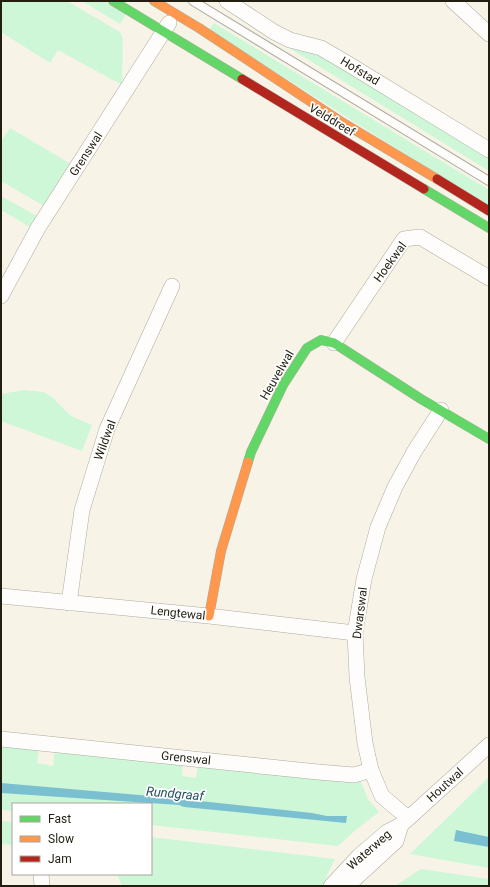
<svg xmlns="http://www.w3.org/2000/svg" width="490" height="887" viewBox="0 0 490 887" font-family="Roboto,sans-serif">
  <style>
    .green { fill: #cef7d8 }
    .water { fill: #7ac0d1 }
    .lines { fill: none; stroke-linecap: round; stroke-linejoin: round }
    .lane-casing { stroke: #adaa9e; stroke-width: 10 }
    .street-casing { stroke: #adaa9e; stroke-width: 16 }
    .fast-casing { stroke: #adaa9e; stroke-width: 10 }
    .slow-casing { stroke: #adaa9e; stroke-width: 10 }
    .jam-casing { stroke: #adaa9e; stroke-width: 10 }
    .lane { stroke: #fefdfb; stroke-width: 8 }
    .street { stroke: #fefdfb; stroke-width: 15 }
    .fast { stroke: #63d668; stroke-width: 9 }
    .slow { stroke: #ff974d; stroke-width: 9 }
    .jam { stroke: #b3261e; stroke-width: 9 }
    .labels { text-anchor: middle; stroke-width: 3.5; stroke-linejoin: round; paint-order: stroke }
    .street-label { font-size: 12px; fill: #221e10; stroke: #fff }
    .water-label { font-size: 13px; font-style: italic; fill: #26515f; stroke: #fff }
  </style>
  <rect width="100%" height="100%" fill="#f7f4e7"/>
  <g class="green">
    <polygon points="1,1 67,1 120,32 123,39 122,85 58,50 50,63 1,32"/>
    <polygon points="82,1 104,1 126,14 120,24"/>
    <polygon points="214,23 489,190 489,207 209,30"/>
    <polygon points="281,43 319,54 489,156 489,171"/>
    <polygon points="10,128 71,164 44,206 1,181 1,141"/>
    <polygon points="1,196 37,216 30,227 1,210"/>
    <polygon points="24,390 44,392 52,397 71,416 92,425 82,451 1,421 1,394"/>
    <polygon points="1,744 39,748 37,763 53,766 55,750 183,763 182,776 196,778 198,766 361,782 368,799 379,812 357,829 338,846 151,825 151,804 13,804 13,811 1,810"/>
    <polygon points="489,777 489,868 410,854"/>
    <polygon points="1,821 13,822 13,845 1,844"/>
    <polygon points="151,837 335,859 322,886 122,886 117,874 151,874"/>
    <polygon points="421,869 489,879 489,886 395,886"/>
  </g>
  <g class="water">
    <polygon points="1,783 162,797 312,813 327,816 347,816 346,823 184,807 179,805 1,793"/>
    <polygon points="456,830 489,837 489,847 454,841"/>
  </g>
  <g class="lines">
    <defs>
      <polyline id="lane" points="193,1 489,181"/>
      <g id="street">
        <polyline points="227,1 274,32 290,40 321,48 345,62 489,150"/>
        <polyline points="453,1 489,34"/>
        <polyline points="1,296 38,228 169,23"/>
        <polyline points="334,343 404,239 420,237 489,278"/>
        <polyline points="1,596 209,616 355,633"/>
        <polyline points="69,603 82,510 107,429 172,286"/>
        <polyline points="1,739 318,772 354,775 371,770"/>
        <polyline points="408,818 382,796 371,770 365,743 357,677 355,633 364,579 378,527 395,487 414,452 441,410"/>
        <polyline points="41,874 42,886"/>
        <polyline points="331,886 359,856 387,832 401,825 489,745"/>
        <polyline points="347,886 396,841 401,825"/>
      </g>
      <g id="fast">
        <polyline points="113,1 242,79"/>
        <polyline points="424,189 489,228"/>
        <polyline points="248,462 251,452 283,385 307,348 321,340 334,343 421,399 489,439"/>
      </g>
      <g id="slow">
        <polyline points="154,1 199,28 340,121 437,179"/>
        <polyline points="209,616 221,551 248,462"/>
      </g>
      <g id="jam">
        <polyline points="242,79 424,189"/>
        <polyline points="437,179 489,211"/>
      </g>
    </defs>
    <use href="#lane" class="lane-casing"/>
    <use href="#street" class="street-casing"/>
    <use href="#fast" class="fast-casing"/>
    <use href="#slow" class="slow-casing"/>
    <use href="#jam" class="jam-casing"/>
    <use href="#lane" class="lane"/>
    <use href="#street" class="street"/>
    <use href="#fast" class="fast"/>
    <use href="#slow" class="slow"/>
    <use href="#jam" class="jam"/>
  </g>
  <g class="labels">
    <g class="street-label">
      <text transform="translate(360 71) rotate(31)" y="4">Hofstad</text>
      <text transform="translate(332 120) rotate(31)" y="4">Velddreef</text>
      <text transform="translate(86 154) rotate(-57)" y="4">Grenswal</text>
      <text transform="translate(390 262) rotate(-54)" y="4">Hoekwal</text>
      <text transform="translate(277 375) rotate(-60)" y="4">Heuvelwal</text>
      <text transform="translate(105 440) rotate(-70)" y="4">Wildwal</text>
      <text transform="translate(178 613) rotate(6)" y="4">Lengtewal</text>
      <text transform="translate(360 613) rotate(-83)" y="4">Dwarswal</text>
      <text transform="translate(186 758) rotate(6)" y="4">Grenswal</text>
      <text transform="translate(445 785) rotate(-42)" y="4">Houtwal</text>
      <text transform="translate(369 850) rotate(-41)" y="4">Waterweg</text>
    </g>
    <g class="water-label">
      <text transform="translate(175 793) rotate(5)" y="5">Rundgraaf</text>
    </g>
  </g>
  <rect width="490" height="887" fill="none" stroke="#221e10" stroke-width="4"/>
  <rect x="12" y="803" width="140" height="72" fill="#ffffff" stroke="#a7a59f"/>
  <rect x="20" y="816" width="20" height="6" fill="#63d668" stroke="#a7a59f"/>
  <text x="48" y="823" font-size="12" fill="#221e10">Fast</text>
  <rect x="20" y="836" width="20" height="6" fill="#ff974d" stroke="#a7a59f"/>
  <text x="48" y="843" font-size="12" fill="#221e10">Slow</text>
  <rect x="20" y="856" width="20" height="6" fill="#b3261e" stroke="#a7a59f"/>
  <text x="48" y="863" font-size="12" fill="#221e10">Jam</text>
</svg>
